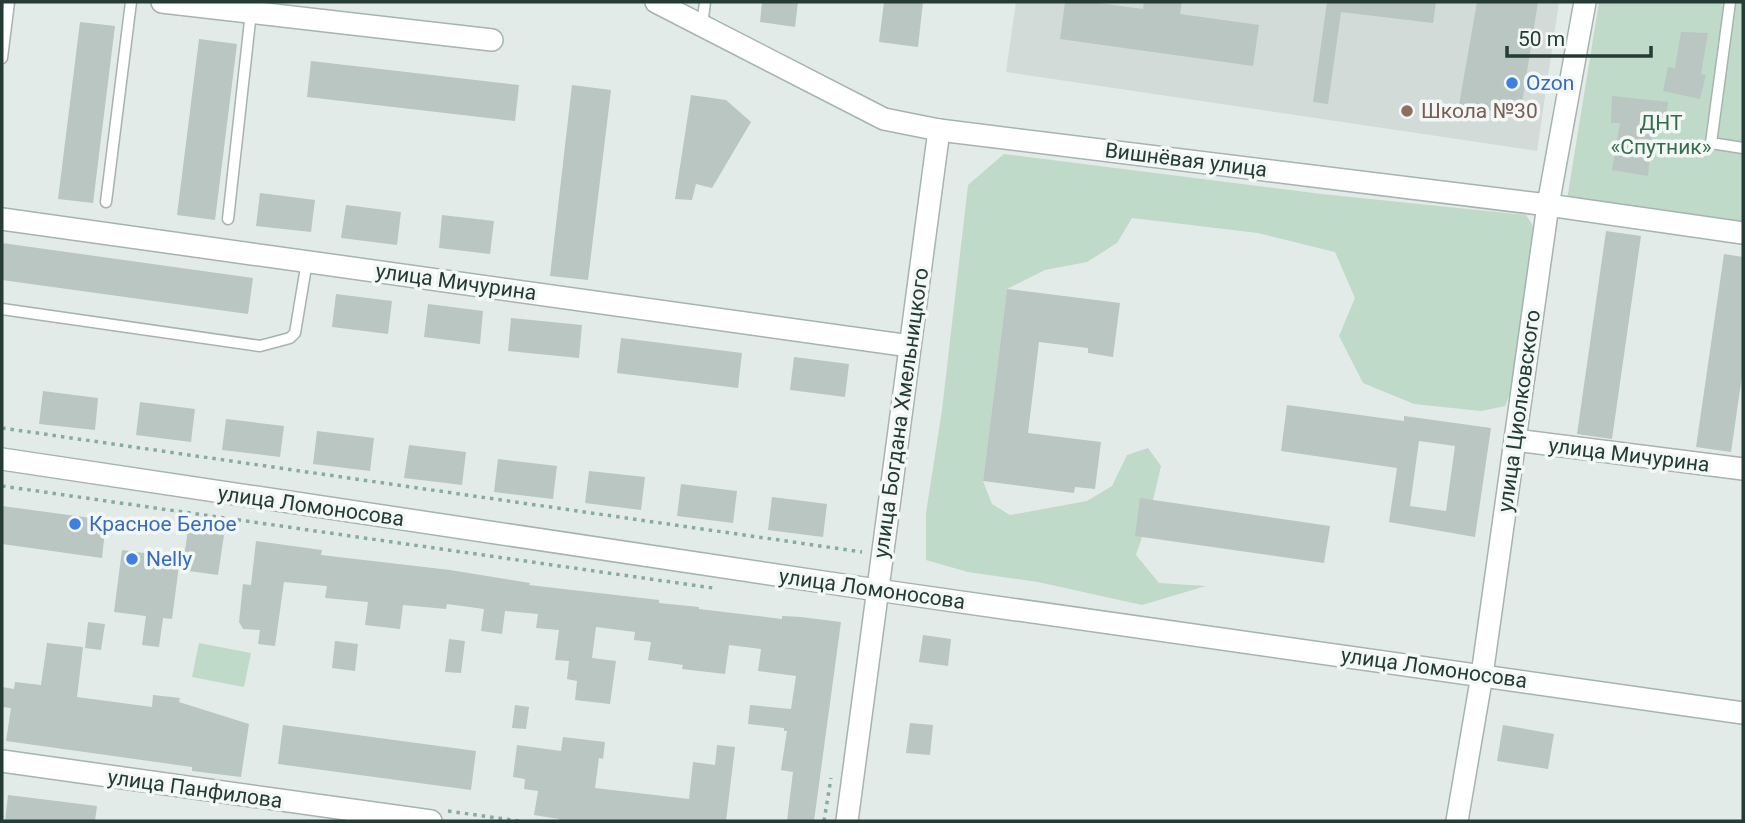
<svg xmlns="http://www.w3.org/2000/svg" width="1745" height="823" viewBox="0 0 1745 823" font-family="Roboto,sans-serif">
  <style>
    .built { fill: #d2dbd7 }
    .green { fill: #bfdac8 }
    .building { fill: #b9c6c1; fill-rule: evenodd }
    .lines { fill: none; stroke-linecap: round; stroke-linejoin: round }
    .service-casing { stroke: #a6b3af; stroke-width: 13 }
    .minor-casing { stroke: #a6b3af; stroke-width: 24 }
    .tertiary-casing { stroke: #a6b3af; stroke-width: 24 }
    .path { stroke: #87aba2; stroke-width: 3.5; stroke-dasharray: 3.5 5; stroke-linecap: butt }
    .service { stroke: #fff; stroke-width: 10 }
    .minor { stroke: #fff; stroke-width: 21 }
    .tertiary { stroke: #fff; stroke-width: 21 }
    .shop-dot { fill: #3f7fe0; stroke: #f3f8f6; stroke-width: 2.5 }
    .education-dot { fill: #8d6e63; stroke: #f3f8f6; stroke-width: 2.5 }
    .labels { text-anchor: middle; stroke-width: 7; stroke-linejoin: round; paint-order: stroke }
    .shop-label { font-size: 21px; fill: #366cbe; stroke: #f3f8f6; text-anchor: start }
    .education-label { font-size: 21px; fill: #785e54; stroke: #f3f8f6; text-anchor: start }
    .park-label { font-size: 21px; fill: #346d4e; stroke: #f3f8f6 }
    .street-label { font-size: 21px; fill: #253b36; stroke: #f3f8f6 }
  </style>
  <rect width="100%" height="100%" fill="#e3ebe8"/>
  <polygon class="built" points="1016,2 1559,2 1537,151 1006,72"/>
  <g class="green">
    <polygon points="1599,2 1743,2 1743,231 1566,206"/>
    <polygon points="1004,154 1322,194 1526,215 1543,241 1527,351 1505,406 1481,411 1414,404 1363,383 1339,336 1355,298 1335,252 1258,233 1132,218 1117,243 1087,262 1045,270 1007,289 983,481 992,504 1010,515 1087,501 1112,486 1127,455 1148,448 1161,466 1150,513 1136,555 1159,583 1206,586 1142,605 1038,582 968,572 926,560 926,513 942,410 968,185"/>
    <polygon points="199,643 251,653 244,687 192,677"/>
  </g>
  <g class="building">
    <polygon points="762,2 798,2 795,27 760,22"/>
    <polygon points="884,2 923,2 918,47 879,42"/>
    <polygon points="1065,2 1091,2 1143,9 1144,2 1182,2 1180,14 1259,25 1253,66 1060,39"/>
    <polygon points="1327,2 1436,2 1433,23 1341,12 1328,104 1313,102"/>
    <polygon points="1477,2 1538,2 1520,116 1459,105"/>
    <polygon points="80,22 115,26 93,203 58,199"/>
    <polygon points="1681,32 1708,33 1701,74 1706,75 1700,99 1663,91 1668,67 1675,68"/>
    <polygon points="199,39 237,44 215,220 177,215"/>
    <polygon points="311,61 519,85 515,121 307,97"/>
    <polygon points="572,85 611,90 588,280 550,276"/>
    <polygon points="691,95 726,100 751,122 712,188 696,184 692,200 675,199"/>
    <polygon points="1612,96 1668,102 1665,127 1652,126 1648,176 1612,170 1620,123 1611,123"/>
    <polygon points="260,193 315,200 311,232 256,226"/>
    <polygon points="346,205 401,212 397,245 341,238"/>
    <polygon points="442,215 494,221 490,254 439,248"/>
    <polygon points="1606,231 1641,236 1612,439 1577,434"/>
    <polygon points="2,243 253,278 248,314 2,280"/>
    <polygon points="1724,254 1743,257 1743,369 1731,452 1696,447"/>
    <polygon points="1007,289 1120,303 1113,357 1088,353 1088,348 1039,342 1028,433 1101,442 1095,489 1075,487 1074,493 983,481"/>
    <polygon points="336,294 392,301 388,334 332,327"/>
    <polygon points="428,304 483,311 480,344 424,337"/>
    <polygon points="511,318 582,325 579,358 508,351"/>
    <polygon points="621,338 742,353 738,388 617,373"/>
    <polygon points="794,357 849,364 845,397 790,390"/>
    <polygon points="43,391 98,398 95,430 39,424"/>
    <polygon points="140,402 195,409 191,442 136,435"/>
    <path d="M1287,405L1404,421V416L1491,428L1475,537L1389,522L1397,468L1281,451ZM1419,441L1455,446L1446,511L1410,506Z"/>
    <polygon points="226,419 284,426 280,457 222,450"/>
    <polygon points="317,431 374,438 370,471 313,464"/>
    <polygon points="409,445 466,452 462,485 404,478"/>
    <polygon points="498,459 557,466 553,499 494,492"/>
    <polygon points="589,471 645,477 641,510 585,503"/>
    <polygon points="681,484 737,491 733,523 677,516"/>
    <polygon points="772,497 827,504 823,537 768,530"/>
    <polygon points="1140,498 1330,526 1324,563 1135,536"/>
    <polygon points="2,506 106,520 102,558 2,544"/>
    <polygon points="188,530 224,535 218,575 182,570"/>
    <polygon points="256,541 322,550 321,555 450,570 530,583 529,585 659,600 659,603 699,607 699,609 782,619 782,616 801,617 841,622 814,821 787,821 793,772 781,770 787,731 784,731 784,728 748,724 750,705 791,709 796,676 758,671 761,649 729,645 725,674 682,669 683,665 648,660 651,642 634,640 635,632 596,627 592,658 616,661 610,704 575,700 577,681 567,679 569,661 555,660 559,630 536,628 538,614 505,611 502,634 481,631 484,609 447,604 446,609 403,605 400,629 365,625 368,602 325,598 327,586 284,582 275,646 258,644 260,630 243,629 239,622 243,584 251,585"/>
    <polygon points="122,550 180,558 172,619 163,618 159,647 142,645 146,616 114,612"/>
    <polygon points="88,622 105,624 101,650 85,648"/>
    <polygon points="923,635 951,639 948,666 919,662"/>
    <polygon points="449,639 465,641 461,673 445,672"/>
    <polygon points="335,641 358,644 355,671 332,668"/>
    <polygon points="47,643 83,647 77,697 152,707 153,695 180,698 179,702 249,724 241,777 192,771 192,767 6,741 11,708 2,707 2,687 14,689 15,682 41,685"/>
    <polygon points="515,705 529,707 526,729 512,728"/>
    <polygon points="910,723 933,725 930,755 906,753"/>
    <polygon points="283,725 476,751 471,790 278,764"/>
    <polygon points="1503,725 1554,734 1548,769 1497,761"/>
    <polygon points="563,737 605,742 603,759 599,758 595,788 689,799 693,762 715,765 717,745 735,747 726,821 559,821 559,819 534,815 538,791 524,789 525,779 513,777 517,745 561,751"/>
    <polygon points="8,795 97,806 95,821 5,821"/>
  </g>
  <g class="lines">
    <defs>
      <g id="service">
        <polyline points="1730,2 1711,143 1743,148"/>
        <polyline points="702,26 705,2"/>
        <polyline points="2,58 9,2"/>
        <polyline points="106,202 131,2"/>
        <polyline points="228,219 251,12"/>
        <polyline points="2,309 260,346 290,338 295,333 307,261"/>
      </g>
      <g id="minor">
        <polyline points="162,2 492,40"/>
        <polyline points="656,2 884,119 939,130 1548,205 1743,233"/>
        <polyline points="2,219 910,346"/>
        <polyline points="1515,440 1743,469"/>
        <polyline points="2,761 431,821"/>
        <polyline points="847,821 939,130"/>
        <polyline points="1457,821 1482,675 1548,205 1585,2"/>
      </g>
      <polyline id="tertiary" points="2,459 877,590 1743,713"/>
    </defs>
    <use href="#service" class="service-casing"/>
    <use href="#minor" class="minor-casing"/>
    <use href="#tertiary" class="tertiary-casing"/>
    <g class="path">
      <polyline points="2,428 862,552"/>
      <polyline points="2,486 713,588"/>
      <polyline points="448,811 519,821"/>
      <polyline points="824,821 831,778"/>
    </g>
    <use href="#service" class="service"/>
    <use href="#minor" class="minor"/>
    <use href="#tertiary" class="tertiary"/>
  </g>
  <g class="shop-dot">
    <circle cx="1512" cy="83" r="7"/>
    <circle cx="75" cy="524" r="7"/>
    <circle cx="132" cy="559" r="7"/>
  </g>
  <circle class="education-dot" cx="1407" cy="111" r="7"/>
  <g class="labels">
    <g class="shop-label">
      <text x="1526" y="90">Ozon</text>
      <text x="89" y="531">Красное Белое</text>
      <text x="146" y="566">Nelly</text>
    </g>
    <g class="education-label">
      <text x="1421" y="118">Школа №30</text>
    </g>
    <g class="park-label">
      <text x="1661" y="130">ДНТ<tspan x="1661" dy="24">«Спутник»</tspan></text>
    </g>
    <g class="street-label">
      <text transform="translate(1186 160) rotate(7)" y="7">Вишнёвая улица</text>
      <text transform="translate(456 282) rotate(8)" y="7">улица Мичурина</text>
      <text transform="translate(1519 411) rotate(-82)" y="7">улица Циолковского</text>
      <text transform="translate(901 413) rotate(-82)" y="7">улица Богдана Хмельницкого</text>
      <text transform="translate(1629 455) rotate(7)" y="7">улица Мичурина</text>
      <text transform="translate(311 506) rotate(8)" y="7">улица Ломоносова</text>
      <text transform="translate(872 589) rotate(8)" y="7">улица Ломоносова</text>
      <text transform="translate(1434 668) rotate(8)" y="7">улица Ломоносова</text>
      <text transform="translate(195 789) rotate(8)" y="7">улица Панфилова</text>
    </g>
  </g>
  <rect width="1745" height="823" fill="none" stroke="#253b36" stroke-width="7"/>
  <path d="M1507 46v10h144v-10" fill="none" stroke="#253b36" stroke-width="3.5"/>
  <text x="1518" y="46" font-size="21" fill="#253b36" stroke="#f3f8f6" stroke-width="5" paint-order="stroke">50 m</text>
</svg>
